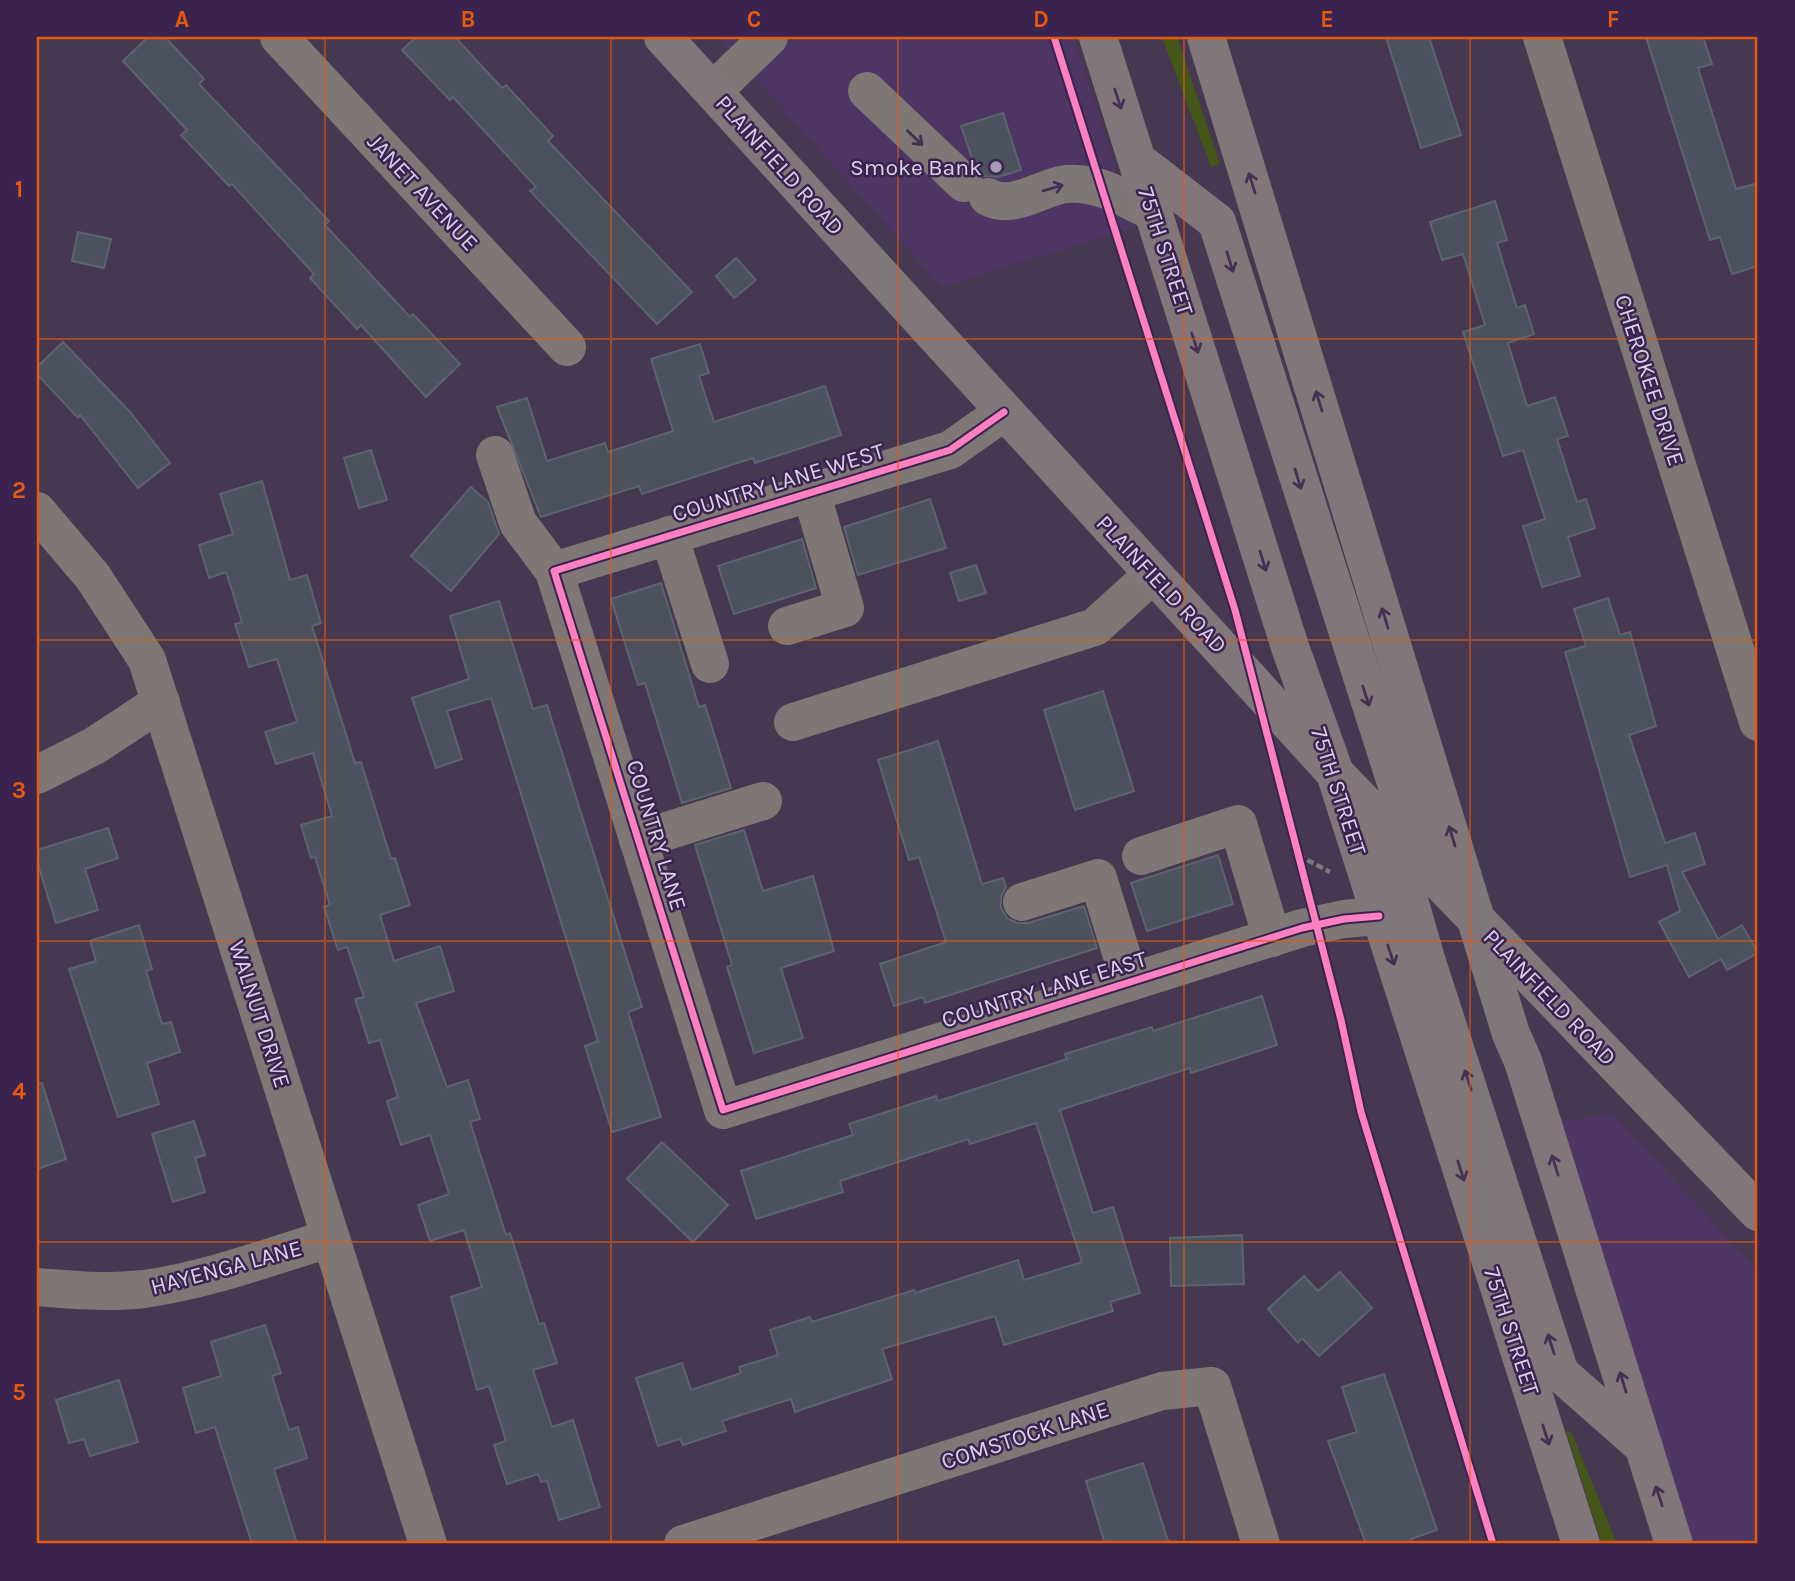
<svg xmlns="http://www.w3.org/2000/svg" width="1795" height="1581" viewBox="0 0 1795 1581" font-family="Karla,sans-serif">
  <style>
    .built { fill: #4d3564 }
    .green { fill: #445719 }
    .building { fill: #4c525d; stroke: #5c636f; stroke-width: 2 }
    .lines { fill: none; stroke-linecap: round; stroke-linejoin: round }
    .path { stroke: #7f787c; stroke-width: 4.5; stroke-dasharray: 7 3.5; stroke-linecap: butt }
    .minor { stroke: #7e7775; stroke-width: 38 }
    .major { stroke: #81777a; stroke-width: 38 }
    .cycleway-casing { stroke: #3a244f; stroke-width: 11 }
    .cycleway { stroke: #ff80c0; stroke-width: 7 }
    .oneway { stroke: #453055 }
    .oneway2 { stroke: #443055 }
    .grid { fill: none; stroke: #e8590c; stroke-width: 2; stroke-opacity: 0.55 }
    .poi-dot { fill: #a79ab4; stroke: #3a244f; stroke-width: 2.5 }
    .labels { text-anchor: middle; stroke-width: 5; stroke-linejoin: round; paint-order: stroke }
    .street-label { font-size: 23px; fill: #dccfea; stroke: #3a244f }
    .poi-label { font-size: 23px; fill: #dccfea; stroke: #3a244f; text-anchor: end }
    .neatline { fill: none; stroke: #e8590c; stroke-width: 2.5 }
    .grid-label { font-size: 23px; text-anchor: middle; font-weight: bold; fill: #e8590c }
  </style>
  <rect width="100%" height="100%" fill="#453850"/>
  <g class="built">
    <polygon points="718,37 1074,37 1134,227 942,287"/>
    <polygon points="1612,1113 1758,1271 1758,1544 1694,1544 1561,1123"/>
  </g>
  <g class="green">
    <polygon points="1162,37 1177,37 1220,164 1211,167"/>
    <polygon points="1571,1431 1617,1544 1602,1544 1566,1432"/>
  </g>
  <g class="building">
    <polygon points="148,37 165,37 204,79 199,84 329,221 325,225 410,317 413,314 460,364 426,397 361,325 357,329 310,278 314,274 232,184 229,186 181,135 187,130 123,61"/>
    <polygon points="416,37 455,37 502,88 506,85 553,136 548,141 692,292 657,324 530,191 536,187 453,97 450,100 402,50"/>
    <polygon points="1386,37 1429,37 1461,135 1421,148"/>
    <polygon points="1646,37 1703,37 1712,64 1698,68 1736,189 1758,183 1758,266 1732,274 1720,237 1710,240"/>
    <polygon points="1003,113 1021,170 998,177 984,176 973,161 961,126"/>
    <polygon points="1495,201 1507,240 1497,243 1517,308 1525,305 1534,334 1508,343 1527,406 1555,397 1568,436 1557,439 1577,502 1586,499 1595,528 1568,537 1580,576 1542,587 1523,526 1545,519 1523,450 1503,456 1463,332 1485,325 1463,254 1442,260 1430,222"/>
    <polygon points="78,232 111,239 104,268 72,261"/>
    <polygon points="736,258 756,280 734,298 716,276"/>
    <polygon points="63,342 130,412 170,463 138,488 80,415 78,418 37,374 37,367"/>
    <polygon points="700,344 709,373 699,376 714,422 825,386 841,435 755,463 753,458 642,494 639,486 541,517 497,407 527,398 547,461 605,443 608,452 673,431 651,359"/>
    <polygon points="371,450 387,500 359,508 344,458"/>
    <polygon points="262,481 290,580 307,575 321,623 312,626 355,763 361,762 391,859 395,858 410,905 380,915 394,961 440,946 454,991 416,1003 447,1087 468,1080 480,1119 470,1122 506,1235 510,1233 539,1324 544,1323 557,1363 533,1370 552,1427 573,1420 600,1507 559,1520 547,1481 541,1482 538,1474 507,1484 494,1445 506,1441 489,1386 477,1390 451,1297 482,1287 464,1230 430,1241 418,1205 449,1194 430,1135 401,1145 387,1101 398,1097 380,1040 369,1043 355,999 364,997 347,947 338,950 324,907 330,905 315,857 311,858 301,825 332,816 313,753 276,764 265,732 297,722 277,659 249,667 235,624 242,622 226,572 209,578 199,545 233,534 220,494"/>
    <polygon points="471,487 488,502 499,534 451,591 411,556"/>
    <polygon points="930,499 946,548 858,575 844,527"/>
    <polygon points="802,539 816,588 734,614 718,566"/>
    <polygon points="976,565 986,593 959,601 950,573"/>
    <polygon points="661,583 699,707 705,705 731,788 682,803 645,683 638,685 611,599"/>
    <polygon points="1608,598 1620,635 1630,632 1656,726 1629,735 1665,843 1695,833 1705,864 1682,872 1718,939 1742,925 1758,953 1727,970 1721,959 1689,977 1659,922 1680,911 1667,865 1630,877 1565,652 1586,646 1574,609"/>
    <polygon points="499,601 533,709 547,705 642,1007 628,1012 661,1117 612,1132 585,1046 598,1041 491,698 447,711 462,759 436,768 412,698 469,679 450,616"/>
    <polygon points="1103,691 1134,791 1075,810 1044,710"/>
    <polygon points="938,741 982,884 1003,878 1006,887 1001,897 1001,908 1007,918 1017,923 1028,923 1084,906 1097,948 925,1003 923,997 894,1006 880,964 946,942 919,857 909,860 878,760"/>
    <polygon points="108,828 118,858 85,869 98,910 56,923 37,861 37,850"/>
    <polygon points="744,830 763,891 813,876 834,951 781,968 803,1038 754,1053 727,967 732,965 695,845"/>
    <polygon points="1218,855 1233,904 1147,931 1131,883"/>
    <polygon points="139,925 152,969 146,971 162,1024 171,1022 180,1052 147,1063 159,1104 118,1117 69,969 96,961 90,941"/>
    <polygon points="1262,996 1277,1045 1191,1073 1190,1068 1060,1110 1093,1213 1113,1207 1140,1293 1110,1302 1113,1311 1004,1345 995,1316 882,1349 892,1379 795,1412 791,1399 722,1421 726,1431 683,1445 680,1439 658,1446 636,1378 682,1363 691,1390 741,1373 739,1367 778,1355 770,1330 810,1317 812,1322 914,1290 915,1293 1018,1260 1024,1280 1082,1262 1036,1123 970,1144 968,1139 840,1181 843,1192 756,1219 741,1171 853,1135 849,1124 936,1096 938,1101 1067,1059 1065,1054 1152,1027 1153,1031"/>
    <polygon points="42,1083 66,1159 37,1169 37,1084"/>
    <polygon points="194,1121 205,1155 195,1158 205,1192 173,1202 152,1134"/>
    <polygon points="662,1142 728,1205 693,1242 627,1179"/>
    <polygon points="1242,1235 1244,1284 1171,1286 1170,1238"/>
    <polygon points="1340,1272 1372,1308 1319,1356 1302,1338 1298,1343 1268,1309 1304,1276 1318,1291"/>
    <polygon points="265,1325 281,1373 272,1376 289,1430 298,1427 307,1458 274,1469 297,1544 252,1544 215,1427 196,1433 183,1388 221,1376 211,1342"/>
    <polygon points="1384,1374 1437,1530 1411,1539 1413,1544 1366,1544 1328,1441 1357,1432 1342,1387"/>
    <polygon points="119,1380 138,1442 90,1456 84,1439 69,1443 56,1400"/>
    <polygon points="1143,1463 1169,1544 1105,1544 1086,1481"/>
  </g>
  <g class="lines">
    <polyline class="path" points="1298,855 1330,872"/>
    <g class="minor">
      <polyline points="279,37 567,347"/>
      <polyline points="1542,37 1758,722"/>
      <polyline points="713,91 769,37"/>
      <polyline points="867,91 964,183"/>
      <path d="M988,197C1013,211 1041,187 1066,184C1098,181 1126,199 1153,212"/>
      <polyline points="495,455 518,523 554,571 723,1110 1302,928 1344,919 1379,916"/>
      <polyline points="37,511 93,577 147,660 428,1544"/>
      <polyline points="669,535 710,664"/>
      <polyline points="554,571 950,450 1004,412"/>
      <polyline points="787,626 845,608 811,492"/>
      <polyline points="793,722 1095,627 1152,575"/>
      <polyline points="37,775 94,746 161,702"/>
      <polyline points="638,840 763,801"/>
      <polyline points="1141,856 1238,824 1272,938"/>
      <polyline points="1022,902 1098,878 1130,982"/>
      <path d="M37,1287C72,1290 109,1293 144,1289C208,1280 269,1257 331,1238"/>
      <polyline points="683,1544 1162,1391 1212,1386 1261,1544"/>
    </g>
    <g class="major">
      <polyline points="663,37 1335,773 1758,1212"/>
      <polyline points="1098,37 1290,647 1335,773 1581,1544"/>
      <polyline points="1206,37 1511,1034 1523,1061 1674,1544"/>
      <polyline points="1138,161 1217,222 1418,852"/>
      <polyline points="1390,834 1426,959 1560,1373 1644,1447"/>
    </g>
    <defs>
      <g id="cycleway">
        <polyline points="1054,37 1235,610 1341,1020 1361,1112 1493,1544"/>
        <polyline points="1004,412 950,450 554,571 723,1110 1302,928 1344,919 1379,916"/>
      </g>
    </defs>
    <use href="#cycleway" class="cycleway-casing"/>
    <use href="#cycleway" class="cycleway"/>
  </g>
  <defs><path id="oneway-shaft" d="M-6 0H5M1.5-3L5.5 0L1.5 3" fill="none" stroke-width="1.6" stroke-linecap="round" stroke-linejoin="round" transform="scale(1.75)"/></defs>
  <g class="oneway">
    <use href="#oneway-shaft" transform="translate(1118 99) rotate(72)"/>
    <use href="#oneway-shaft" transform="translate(1252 183) rotate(-107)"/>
    <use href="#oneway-shaft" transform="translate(1230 262) rotate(73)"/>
    <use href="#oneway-shaft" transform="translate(1195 343) rotate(72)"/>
    <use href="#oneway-shaft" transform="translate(1319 401) rotate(-107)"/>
    <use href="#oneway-shaft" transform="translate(1298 479) rotate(73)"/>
    <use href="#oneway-shaft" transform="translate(1263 561) rotate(73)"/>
    <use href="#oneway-shaft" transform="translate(1385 618) rotate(-107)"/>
    <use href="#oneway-shaft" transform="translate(1366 696) rotate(72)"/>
    <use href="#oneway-shaft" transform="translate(1452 836) rotate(-107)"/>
    <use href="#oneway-shaft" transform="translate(1391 955) rotate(72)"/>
    <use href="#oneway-shaft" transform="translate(1468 1080) rotate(-108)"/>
    <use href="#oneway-shaft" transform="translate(1555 1165) rotate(-107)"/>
    <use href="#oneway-shaft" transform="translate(1461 1171) rotate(72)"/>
    <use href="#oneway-shaft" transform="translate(1551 1344) rotate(-108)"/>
    <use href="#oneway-shaft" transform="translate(1623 1382) rotate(-107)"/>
    <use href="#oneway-shaft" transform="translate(1546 1435) rotate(72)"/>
    <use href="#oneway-shaft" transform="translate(1659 1496) rotate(-108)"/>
  </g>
  <g class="oneway2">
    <use href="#oneway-shaft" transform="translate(915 138) rotate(44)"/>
    <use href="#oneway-shaft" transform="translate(1053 188) rotate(-16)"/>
  </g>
  <path class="grid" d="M325,37V1544M611,37V1544M898,37V1544M1184,37V1544M1470,37V1544M37,339H1758M37,640H1758M37,941H1758M37,1242H1758"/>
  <circle class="poi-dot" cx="996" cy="167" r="7"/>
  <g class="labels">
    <g class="street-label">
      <text transform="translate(780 165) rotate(48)" y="8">PLAINFIELD ROAD</text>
      <text transform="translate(423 192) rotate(47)" y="8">JANET AVENUE</text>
      <text transform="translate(1166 251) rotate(72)" y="8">75TH STREET</text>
      <text transform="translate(1650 380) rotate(72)" y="8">CHEROKEE DRIVE</text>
      <text transform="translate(778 482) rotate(-17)" y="8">COUNTRY LANE WEST</text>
      <text transform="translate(1162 584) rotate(47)" y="8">PLAINFIELD ROAD</text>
      <text transform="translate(1339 791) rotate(72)" y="8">75TH STREET</text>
      <text transform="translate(657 835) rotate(73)" y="8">COUNTRY LANE</text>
      <text transform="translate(1044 989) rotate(-17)" y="8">COUNTRY LANE EAST</text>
      <text transform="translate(1550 997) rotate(46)" y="8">PLAINFIELD ROAD</text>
      <text transform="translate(260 1014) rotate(72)" y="8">WALNUT DRIVE</text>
      <text transform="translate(226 1267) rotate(-15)" y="8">HAYENGA LANE</text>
      <text transform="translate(1512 1331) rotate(72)" y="8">75TH STREET</text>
      <text transform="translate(1025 1435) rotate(-18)" y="8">COMSTOCK LANE</text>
    </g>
    <g class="poi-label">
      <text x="982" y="175">Smoke Bank</text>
    </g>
  </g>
  <rect width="1795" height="1581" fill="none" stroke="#3a244f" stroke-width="77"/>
  <rect x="38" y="38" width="1718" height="1504" class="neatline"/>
  <g class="grid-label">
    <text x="182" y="27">A</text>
    <text x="468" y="27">B</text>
    <text x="754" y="27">C</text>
    <text x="1041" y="27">D</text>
    <text x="1327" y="27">E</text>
    <text x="1613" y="27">F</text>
    <text x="19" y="197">1</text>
    <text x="19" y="498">2</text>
    <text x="19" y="798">3</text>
    <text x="19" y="1099">4</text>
    <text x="19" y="1400">5</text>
  </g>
</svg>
